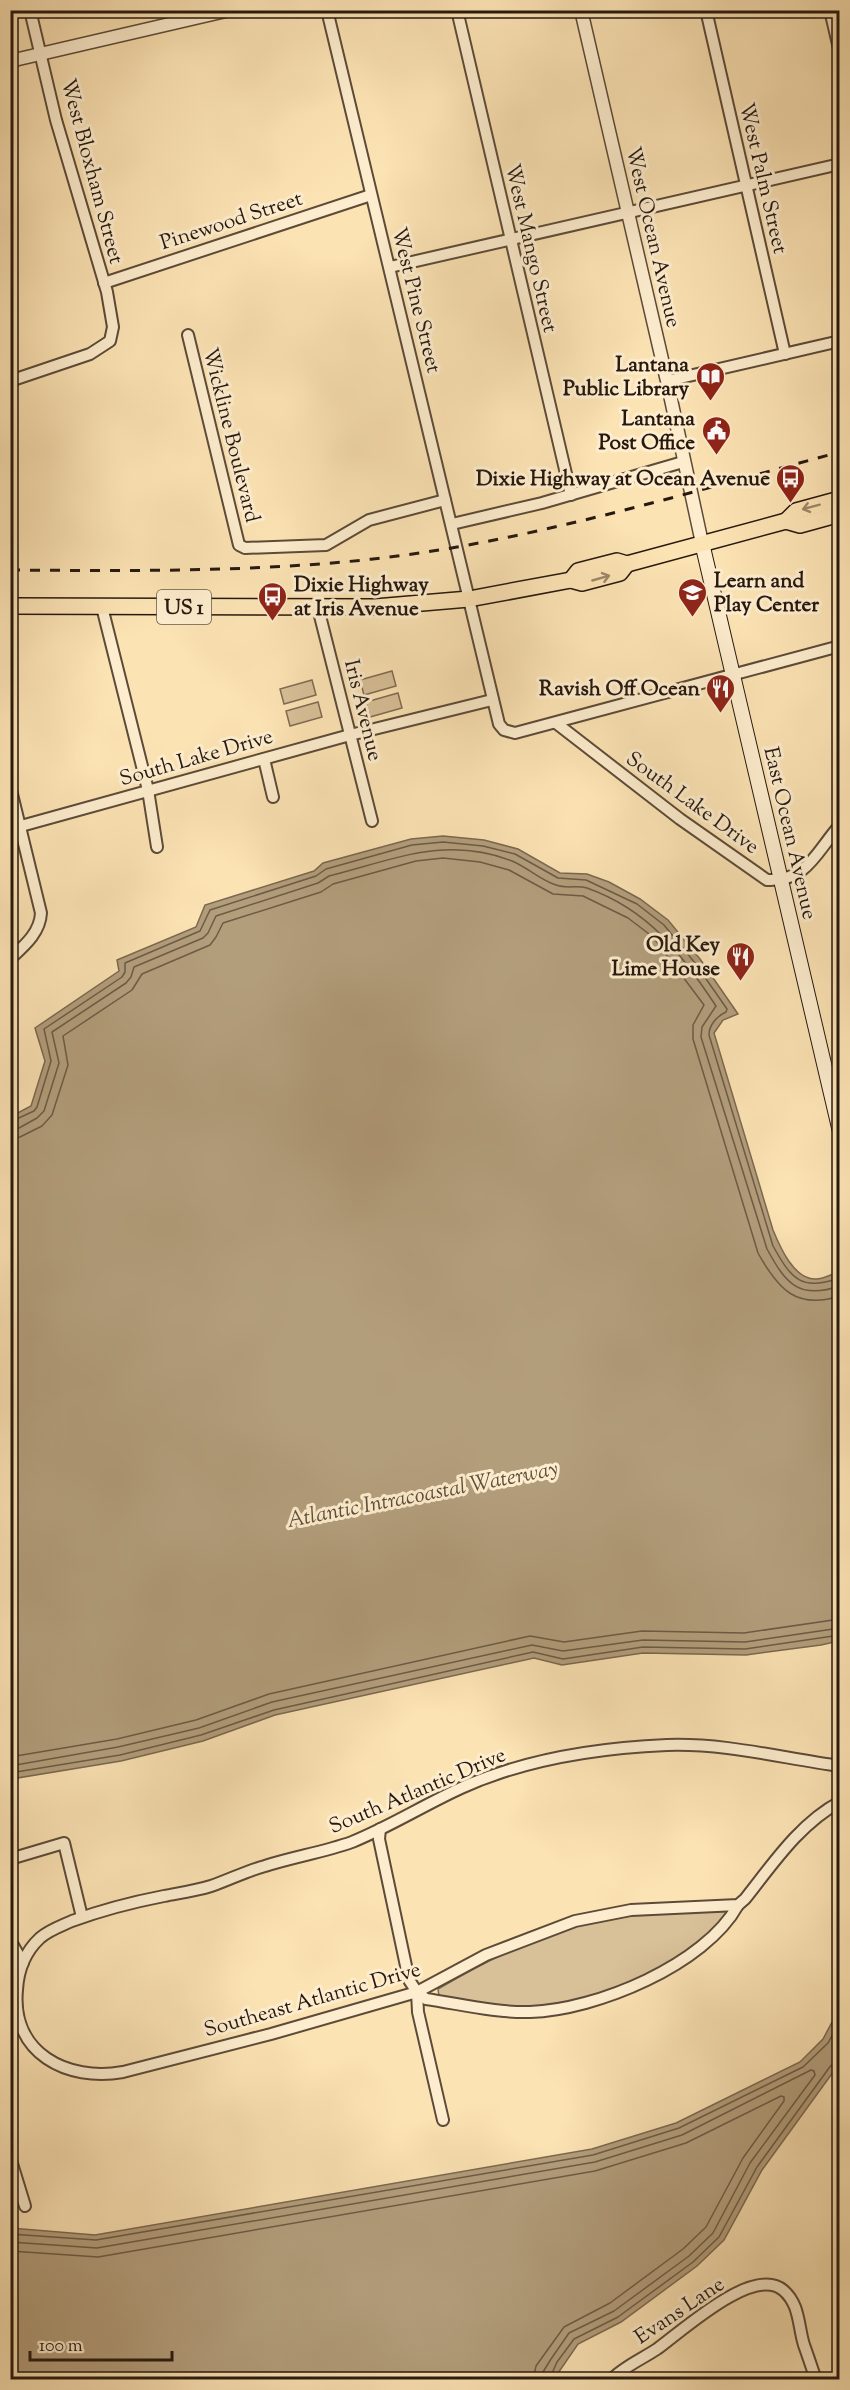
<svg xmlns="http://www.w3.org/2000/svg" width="850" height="2390" viewBox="0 0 850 2390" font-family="'Sorts Mill Goudy',serif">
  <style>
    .green { fill: #d8c098; stroke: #7f6c54; stroke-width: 1.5 }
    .water { fill: #b39e7c; stroke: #7b6850; stroke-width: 1.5 }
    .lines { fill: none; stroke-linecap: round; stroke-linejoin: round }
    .shore { stroke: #6c5b46; stroke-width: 1.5 }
    .minor-casing { stroke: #5c4b38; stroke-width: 14 }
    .tertiary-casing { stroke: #5c4b38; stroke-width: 15 }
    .secondary-casing { stroke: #26180f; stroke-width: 16 }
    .primary-casing { stroke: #26180f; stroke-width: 18 }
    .minor { stroke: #fdedce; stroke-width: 10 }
    .tertiary { stroke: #fdedce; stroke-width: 12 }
    .secondary { stroke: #fdedce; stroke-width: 14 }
    .primary { stroke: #fce3b4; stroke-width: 15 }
    .rail { stroke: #26180f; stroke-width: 3; stroke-dasharray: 10 10; stroke-linecap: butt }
    .oneway { stroke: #9c886a }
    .labels { text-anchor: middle; stroke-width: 6; stroke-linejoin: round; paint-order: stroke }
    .shield { fill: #fdedce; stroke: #665848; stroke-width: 1.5 }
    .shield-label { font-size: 20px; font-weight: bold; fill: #26180f }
    .street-label { font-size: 21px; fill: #26180f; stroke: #fdedce }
    .poi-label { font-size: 21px; font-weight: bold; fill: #26180f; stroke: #fdedce; text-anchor: end }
    .water-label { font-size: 22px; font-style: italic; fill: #5e4e3b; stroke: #fdedce }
  </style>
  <rect width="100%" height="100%" fill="#fce3b4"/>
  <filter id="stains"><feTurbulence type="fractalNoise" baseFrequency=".00333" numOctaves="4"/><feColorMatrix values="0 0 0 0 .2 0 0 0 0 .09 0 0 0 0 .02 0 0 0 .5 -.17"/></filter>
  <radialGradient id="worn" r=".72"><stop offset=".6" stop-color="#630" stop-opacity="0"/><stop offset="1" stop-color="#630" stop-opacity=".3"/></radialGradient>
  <g class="green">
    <polygon points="392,671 396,686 364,695 360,680"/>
    <polygon points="312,680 316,695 284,704 280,689"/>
    <polygon points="398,693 402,708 370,717 366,702"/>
    <polygon points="318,702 322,717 290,726 286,711"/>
    <path d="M733,1908C725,1917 718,1928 709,1935C664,1973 606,2000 548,2006C514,2010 473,2002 439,1996L438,1989C479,1965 523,1942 568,1928C621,1912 678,1911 733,1908Z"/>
  </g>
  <g class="water">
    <path d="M443,836L484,840L518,849L560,873L587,874L609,882L640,899L668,920L700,959L738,1014L723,1020L714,1033L773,1230C780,1247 794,1280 816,1279C824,1279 832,1274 839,1272V1641L821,1645L746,1655L643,1653L562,1665L534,1658L275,1715L203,1741L121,1761L11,1779L10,1117L31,1106L45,1061L35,1028L119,971L117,960L196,927L205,905L314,871L323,863L411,839Z"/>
    <polygon points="839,2009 839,2064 762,2170 724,2240 697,2266 621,2322 578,2344 554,2379 11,2379 11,2228 95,2235 592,2149 676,2123 800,2062 823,2039"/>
  </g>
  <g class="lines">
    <g class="shore">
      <path d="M10,1122L34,1111L37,1107L51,1061L44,1029L122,977L125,972V963L200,931L210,910L316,876L326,869L412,845L443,842L483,846L515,854L558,878L586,880L637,904L664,925L695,963L727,1009L726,1012C717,1016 709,1025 709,1035L773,1246C792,1280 801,1291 840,1278"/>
      <path d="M10,1130L19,1128L37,1118L44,1111L59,1063L52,1032L126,983L131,977L134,967L203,938L208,933L216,916L318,883L329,876C393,860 446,835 512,861C527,867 540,880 556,885C566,889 577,885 587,888C649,910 681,953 716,1006L702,1027L701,1037L767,1249C786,1284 799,1300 840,1286"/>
      <path d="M10,1139L20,1137L42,1126L52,1115L68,1065L63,1036L132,990L142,974L210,945L216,937L223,923L321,892L333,884L416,861L443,858L480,862L509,870L553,894L583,896L628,918L653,937L704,1005L693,1025V1039L758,1253C778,1289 796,1310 840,1296"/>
      <polyline points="10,1757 117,1739 196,1720 269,1694 530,1636 564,1642 642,1631 744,1633 840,1619"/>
      <polyline points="10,1766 118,1747 199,1728 272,1702 532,1645 563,1651 643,1640 745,1642 840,1628"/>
      <polyline points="10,1773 120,1755 201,1735 274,1710 533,1652 563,1659 643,1647 745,1649 840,1635"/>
      <polyline points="10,2234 96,2240 593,2155 679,2128 803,2067 828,2043 840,2021"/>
      <polyline points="10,2242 97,2248 595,2162 682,2135 811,2070 814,2071 815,2075 750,2163 713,2233 689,2256 614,2311 569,2333 551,2359 543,2372 542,2380"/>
      <polyline points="10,2251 98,2257 595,2171 686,2143 781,2096 784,2097 784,2101 743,2158 706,2227 683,2249 610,2303 564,2327 536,2366 533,2380"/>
      <polyline points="549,2380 557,2362 574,2339 618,2317 693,2262 719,2237 757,2167 829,2068 834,2062 840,2061"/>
    </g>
    <defs>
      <g id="minor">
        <polyline points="181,10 184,20"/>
        <polyline points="327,10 499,724 504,730 515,733 840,646"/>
        <polyline points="457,10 571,495"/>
        <polyline points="706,10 785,354"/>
        <polyline points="830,10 840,53"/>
        <polyline points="390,267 840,164"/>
        <polyline points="104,283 371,195"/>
        <polyline points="188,335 239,545 245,548 326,545 369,520 445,500"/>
        <polyline points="10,381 90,354 110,341 113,327 107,292 56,120 30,10"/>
        <polyline points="667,381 840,341"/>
        <polyline points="452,524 542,503 683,462"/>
        <polyline points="102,607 148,790 157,847"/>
        <polyline points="318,608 372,821"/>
        <path d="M556,723L680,819L767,880C807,882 816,852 840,825"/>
        <polyline points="264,759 273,797"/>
        <path d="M10,786L41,913C40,933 24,946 10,959"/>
        <polyline points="21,826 350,735 492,700"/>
        <path d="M840,1766C781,1758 726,1743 667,1745C597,1748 525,1759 461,1788C424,1805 389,1827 352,1842C324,1852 293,1857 265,1866C246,1871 229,1880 211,1886C195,1891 179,1893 164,1896C133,1902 102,1910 72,1921C61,1926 49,1930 40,1938C25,1952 18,1971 17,1990C11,2053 67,2082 123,2072L271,2034L417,1992L486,1955L575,1921L631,1910L738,1905L745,1899C772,1865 800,1823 840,1802"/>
        <polyline points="380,1829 379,1839 409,1980 417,1992 418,2012 443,2120"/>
        <polyline points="10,1859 64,1843 82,1917"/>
        <polyline points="10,1940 23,1963"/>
        <path d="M417,1992L426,1999C460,2004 496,2013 530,2012C596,2010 705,1965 738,1905"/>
        <polyline points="10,2157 25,2206"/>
        <path d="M611,2380C623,2367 642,2359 657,2349C681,2332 753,2265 783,2290C800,2304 798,2326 804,2345C808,2356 812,2368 816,2380"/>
      </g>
      <g id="tertiary">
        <polyline points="581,10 667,381 702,543"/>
        <polyline points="10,61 230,10"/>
      </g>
      <g id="secondary">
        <polyline points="702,543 840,1132"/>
        <polyline points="834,2380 840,2378"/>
      </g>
      <g id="primary">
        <polyline points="786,521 796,511 840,499"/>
        <polyline points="571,580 578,571 617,561 627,564 786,521 800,525 840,514"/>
        <polyline points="10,606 375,607 469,599 571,580 582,583 620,573 627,564"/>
      </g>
    </defs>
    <use href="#minor" class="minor-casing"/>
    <use href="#tertiary" class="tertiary-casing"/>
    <use href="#secondary" class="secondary-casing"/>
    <use href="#primary" class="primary-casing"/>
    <use href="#minor" class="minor"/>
    <use href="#tertiary" class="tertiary"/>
    <use href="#secondary" class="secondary"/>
    <use href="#primary" class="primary"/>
    <path class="rail" d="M10,570C160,571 310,573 457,547C587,524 713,486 840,452"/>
  </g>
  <defs><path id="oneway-shaft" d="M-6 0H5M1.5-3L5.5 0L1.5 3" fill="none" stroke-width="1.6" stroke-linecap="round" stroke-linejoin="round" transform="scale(1.5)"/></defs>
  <g class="oneway">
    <use href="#oneway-shaft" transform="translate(811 507) rotate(165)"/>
    <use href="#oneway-shaft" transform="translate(601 578) rotate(-16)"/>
  </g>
  <defs>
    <symbol id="library-pin" viewBox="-11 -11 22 30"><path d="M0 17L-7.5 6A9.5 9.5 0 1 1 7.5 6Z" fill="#8f2418" stroke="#fdedce"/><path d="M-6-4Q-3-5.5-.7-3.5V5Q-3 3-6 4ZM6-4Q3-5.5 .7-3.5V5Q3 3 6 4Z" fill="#fff"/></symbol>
    <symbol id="civic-pin" viewBox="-11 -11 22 30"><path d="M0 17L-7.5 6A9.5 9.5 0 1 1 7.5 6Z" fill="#8f2418" stroke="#fdedce"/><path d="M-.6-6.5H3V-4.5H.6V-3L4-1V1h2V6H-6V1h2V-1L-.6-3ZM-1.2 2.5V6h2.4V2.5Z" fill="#fff"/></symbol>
    <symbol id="bus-pin" viewBox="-11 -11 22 30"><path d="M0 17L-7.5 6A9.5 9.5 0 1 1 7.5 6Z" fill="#8f2418" stroke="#fdedce"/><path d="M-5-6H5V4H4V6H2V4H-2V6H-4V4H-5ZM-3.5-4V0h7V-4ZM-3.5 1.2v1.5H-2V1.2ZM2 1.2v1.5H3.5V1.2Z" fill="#fff"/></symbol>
    <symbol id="school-pin" viewBox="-11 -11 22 30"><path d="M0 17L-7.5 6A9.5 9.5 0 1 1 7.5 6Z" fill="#8f2418" stroke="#fdedce"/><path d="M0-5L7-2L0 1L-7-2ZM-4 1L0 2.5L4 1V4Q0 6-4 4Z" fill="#fff"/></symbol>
    <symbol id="restaurant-pin" viewBox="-11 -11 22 30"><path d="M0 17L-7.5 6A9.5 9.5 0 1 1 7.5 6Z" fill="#8f2418" stroke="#fdedce"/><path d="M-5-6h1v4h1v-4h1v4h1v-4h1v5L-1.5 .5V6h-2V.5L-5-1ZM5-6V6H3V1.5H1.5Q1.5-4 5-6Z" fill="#fff"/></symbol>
  </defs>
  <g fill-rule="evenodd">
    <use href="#library-pin" x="694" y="360" width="33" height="45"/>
    <use href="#civic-pin" x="700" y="414" width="33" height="45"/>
    <use href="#bus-pin" x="774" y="462" width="33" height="45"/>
    <use href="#school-pin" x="676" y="576" width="33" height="45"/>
    <use href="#bus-pin" x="256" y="580" width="33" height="45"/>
    <use href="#restaurant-pin" x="704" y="672" width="33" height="45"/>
    <use href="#restaurant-pin" x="724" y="940" width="33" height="45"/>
  </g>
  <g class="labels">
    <rect class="shield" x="157" y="590" width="54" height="34" rx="4.5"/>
    <g class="shield-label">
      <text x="184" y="614">US 1</text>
    </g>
    <g class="street-label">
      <text transform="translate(93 171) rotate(75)" y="7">West Bloxham Street</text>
      <text transform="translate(764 178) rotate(77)" y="7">West Palm Street</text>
      <text transform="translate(231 220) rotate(-18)" y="7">Pinewood Street</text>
      <text transform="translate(654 237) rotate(77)" y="7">West Ocean Avenue</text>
      <text transform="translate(532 248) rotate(77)" y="7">West Mango Street</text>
      <text transform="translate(417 300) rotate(76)" y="7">West Pine Street</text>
      <text transform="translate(232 435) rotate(76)" y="7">Wickline Boulevard</text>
      <text transform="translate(364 710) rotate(76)" y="7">Iris Avenue</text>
      <text transform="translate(196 757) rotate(-16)" y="7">South Lake Drive</text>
      <text transform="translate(693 802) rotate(36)" y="7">South Lake Drive</text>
      <text transform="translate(791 833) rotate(77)" y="7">East Ocean Avenue</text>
      <text transform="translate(417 1790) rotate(-23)" y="7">South Atlantic Drive</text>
      <text transform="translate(312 1999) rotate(-16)" y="7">Southeast Atlantic Drive</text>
      <text transform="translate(679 2310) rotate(-34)" y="7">Evans Lane</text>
    </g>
    <g class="poi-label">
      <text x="689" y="371">Lantana<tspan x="689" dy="24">Public Library</tspan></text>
      <text x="695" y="425">Lantana<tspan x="695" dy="24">Post Office</tspan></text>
      <text x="770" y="485">Dixie Highway at Ocean Avenue</text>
      <text x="714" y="587" text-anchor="start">Learn and<tspan x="714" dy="24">Play Center</tspan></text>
      <text x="294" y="591" text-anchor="start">Dixie Highway<tspan x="294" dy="24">at Iris Avenue</tspan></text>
      <text x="700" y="695">Ravish Off Ocean</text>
      <text x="720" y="951">Old Key<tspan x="720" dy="24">Lime House</tspan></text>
    </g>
    <g class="water-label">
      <text transform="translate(422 1493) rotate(-11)" y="8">Atlantic Intracoastal Waterway</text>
    </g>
  </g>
  <rect width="850" height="2390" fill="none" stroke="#fce3b4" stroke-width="36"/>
  <rect x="12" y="12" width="826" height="2366" fill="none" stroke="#26180f" stroke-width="3"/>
  <rect x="18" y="18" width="814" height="2354" fill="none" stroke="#26180f" stroke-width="1.5"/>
  <path d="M30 2351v9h142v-9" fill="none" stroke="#26180f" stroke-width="3"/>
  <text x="39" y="2351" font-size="18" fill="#26180f" stroke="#fdedce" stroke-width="4.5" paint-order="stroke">100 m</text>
  <rect width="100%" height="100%" filter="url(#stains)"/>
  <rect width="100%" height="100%" fill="url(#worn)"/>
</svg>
